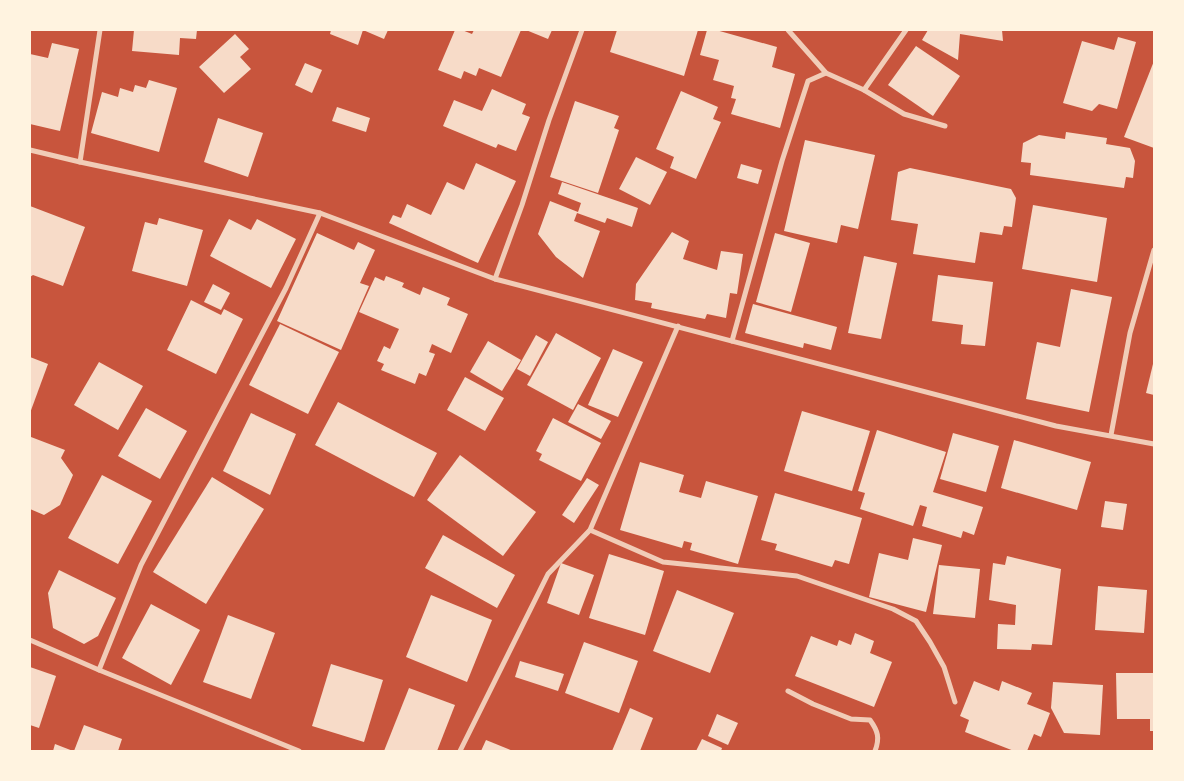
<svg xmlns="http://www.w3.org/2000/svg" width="1184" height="781" viewBox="0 0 1184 781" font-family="Inter,sans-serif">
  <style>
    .building { fill: #f7dbc8 }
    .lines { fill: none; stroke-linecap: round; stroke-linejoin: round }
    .minor { stroke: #f1ccb7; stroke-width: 5 }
  </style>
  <rect width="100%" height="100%" fill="#c8553d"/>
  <g class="building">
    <polygon points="134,30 197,30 196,39 180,38 179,55 132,51"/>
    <polygon points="331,30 363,30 358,45 330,34"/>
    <polygon points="363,30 388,30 384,39"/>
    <polygon points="455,30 462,30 472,34 474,30 521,30 501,77 479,68 476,76 464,71 461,79 438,70"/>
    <polygon points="526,30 552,30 548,39"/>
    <polygon points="617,30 698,30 684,76 610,52"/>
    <polygon points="707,30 716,30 777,47 772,67 795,74 780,128 731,114 736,99 731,98 734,86 713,80 719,60 700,55"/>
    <polygon points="928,30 1002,30 1003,41 960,34 958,60 922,40"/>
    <polygon points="235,34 249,49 240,57 251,69 224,93 199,67"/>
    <polygon points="1118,37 1136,42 1117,109 1099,104 1092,111 1063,103 1082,41 1114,50"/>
    <polygon points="52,43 79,49 60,131 30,124 30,54 48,58"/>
    <polygon points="916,46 960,76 933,116 888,85"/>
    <polygon points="1154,61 1154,148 1124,137"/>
    <polygon points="305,63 322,70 312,93 295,85"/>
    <polygon points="149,80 177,88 159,152 91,133 102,92 118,97 120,88 133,92 135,85 146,88"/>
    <polygon points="492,89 526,104 522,114 530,117 516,151 498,144 496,148 443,126 454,100 482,111"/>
    <polygon points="681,91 718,107 713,119 721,122 696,179 670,168 674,157 656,149"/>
    <polygon points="575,101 619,116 614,128 619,130 598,193 550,177"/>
    <polygon points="337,107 370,118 366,132 332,121"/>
    <polygon points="218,118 263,133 248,177 204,162"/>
    <polygon points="1066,132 1107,138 1106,144 1130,148 1135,161 1133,178 1126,177 1124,188 1030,175 1031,163 1021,162 1023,143 1039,135 1065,139"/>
    <polygon points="805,140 875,155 858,229 841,225 837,243 784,231"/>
    <polygon points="636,157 667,172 650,205 619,189"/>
    <polygon points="476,163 516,181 478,263 389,223 393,215 401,218 407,204 431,215 447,182 464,190"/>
    <polygon points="741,164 762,170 758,184 737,178"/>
    <polygon points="910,168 1011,189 1016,198 1012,227 1004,226 1002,235 980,232 975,263 913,254 918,224 891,220 898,172"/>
    <polygon points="562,182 638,208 632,227 607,218 605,223 577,213 574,221 600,231 583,278 556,257 538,234 550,201 578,212 581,203 558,194"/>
    <polygon points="1033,205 1107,218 1097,282 1022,269"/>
    <polygon points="30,206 85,227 63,286 33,275 30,277"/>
    <polygon points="159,218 203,230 187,286 132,271 145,222 157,225"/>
    <polygon points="229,219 251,230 257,219 296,239 271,288 210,256"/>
    <polygon points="672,232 689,241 683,259 717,270 721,251 743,254 737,294 730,293 726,318 707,314 705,319 651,308 652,303 635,300 636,284"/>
    <polygon points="317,233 354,250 358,242 375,250 360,283 369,286 341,350 277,321"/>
    <polygon points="775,233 810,243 791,312 756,302"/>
    <polygon points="864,256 897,263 881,339 848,333"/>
    <polygon points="938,275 993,282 985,346 961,344 963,325 932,321"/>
    <polygon points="386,276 404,283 402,287 420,295 423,287 450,298 447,305 468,314 451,353 432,344 429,352 435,354 426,376 419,373 415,384 381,370 384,364 377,361 384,346 390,349 399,329 359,312 375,277 384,281"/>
    <polygon points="213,284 230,293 221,310 204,302"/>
    <polygon points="1071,289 1112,297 1089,412 1026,399 1037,342 1060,347"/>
    <polygon points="191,300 221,315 224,309 243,319 216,374 167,350"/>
    <polygon points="753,304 837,327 831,350 804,343 803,348 745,333"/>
    <polygon points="280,324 339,352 308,414 249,385"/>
    <polygon points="556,333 601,358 573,410 527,385"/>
    <polygon points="536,335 548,342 530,376 517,369"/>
    <polygon points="488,341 521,360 502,391 470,372"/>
    <polygon points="613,349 643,362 618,417 588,405"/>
    <polygon points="30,357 48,364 30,413"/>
    <polygon points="99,362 143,386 118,430 74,405"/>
    <polygon points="1153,364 1154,364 1154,395 1146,393"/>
    <polygon points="465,377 504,398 485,431 447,410"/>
    <polygon points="338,402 437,453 414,497 315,445"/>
    <polygon points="578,404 611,421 601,439 568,422"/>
    <polygon points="146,408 187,431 160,479 118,456"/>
    <polygon points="802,411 870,431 852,491 784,471"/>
    <polygon points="251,413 296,434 270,495 223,471"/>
    <polygon points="553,418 601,443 581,481 539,460 542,454 536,451"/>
    <polygon points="877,430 946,452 933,492 983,507 974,535 963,531 961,538 922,526 927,507 920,505 913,526 860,509 865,493 858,491"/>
    <polygon points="953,433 999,446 986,492 940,479"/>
    <polygon points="31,437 65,450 61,458 73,475 60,505 44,515 30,509 30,441"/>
    <polygon points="1014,440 1091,462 1077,510 1001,488"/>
    <polygon points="460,455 536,512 503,556 427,500"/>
    <polygon points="640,462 684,475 679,492 701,498 706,481 758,496 738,564 690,550 692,543 684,541 682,548 620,530"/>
    <polygon points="102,475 152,501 118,564 68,538"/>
    <polygon points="212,477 264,509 206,604 153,572"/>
    <polygon points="587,478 599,485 574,523 562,515"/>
    <polygon points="775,493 862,518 849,564 835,560 832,567 775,550 777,544 761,540"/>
    <polygon points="1105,501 1127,504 1123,530 1101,527"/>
    <polygon points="443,535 515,575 497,608 425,568"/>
    <polygon points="913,538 942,545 926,612 869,597 879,553 908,560"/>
    <polygon points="609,554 664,571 645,635 589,618"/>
    <polygon points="1007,556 1061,569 1052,645 1032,644 1031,650 997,649 998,624 1015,625 1016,605 989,600 993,563 1005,565"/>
    <polygon points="561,563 594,575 579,615 547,603"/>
    <polygon points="939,565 980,569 975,618 933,614"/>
    <polygon points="59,570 116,598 98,636 84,644 53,628 48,593"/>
    <polygon points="1098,586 1147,590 1144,633 1095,630"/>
    <polygon points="677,590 734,613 710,673 653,651"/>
    <polygon points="431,595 492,620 467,682 406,657"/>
    <polygon points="151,604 200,630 171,685 122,658"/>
    <polygon points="228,615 275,633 251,699 203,682"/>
    <polygon points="855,633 874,641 870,653 892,662 874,707 795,676 811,636 837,646 839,640 851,645"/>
    <polygon points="584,642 638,661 619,713 565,693"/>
    <polygon points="520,661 564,674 558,691 515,677"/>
    <polygon points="331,664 383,680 364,742 312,726"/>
    <polygon points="30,667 56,676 39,728 30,725"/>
    <polygon points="1116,673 1154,673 1154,731 1150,731 1150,719 1117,719"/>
    <polygon points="974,681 999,691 1002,681 1032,693 1027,704 1050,713 1041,737 1034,734 1027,751 1014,751 965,732 969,720 960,716"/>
    <polygon points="1053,682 1103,685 1100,735 1064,733 1051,708"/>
    <polygon points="409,688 455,705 437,751 384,751"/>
    <polygon points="630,708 653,718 640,751 612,751"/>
    <polygon points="717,714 738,723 728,745 708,736"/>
    <polygon points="84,725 122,739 118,751 74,751"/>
    <polygon points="702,739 722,748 721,751 696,751"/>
    <polygon points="486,740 513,751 481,751"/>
    <polygon points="55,744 73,751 53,751"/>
  </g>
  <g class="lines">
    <g class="minor">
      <polyline points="788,30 826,73 864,90"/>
      <polyline points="906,30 864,90 904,114 945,126"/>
      <polyline points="30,150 80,162 320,213 495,279 1056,426 1154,444"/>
      <polyline points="80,162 100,30"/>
      <polyline points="495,279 522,205 549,120 582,30"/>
      <polyline points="732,341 782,161 808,81 826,73"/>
      <polyline points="1111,435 1130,333 1154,250"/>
      <polyline points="590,530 663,562 797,576 893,609 916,621 930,642 944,667 955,702"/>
      <polyline points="30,640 99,670 299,751"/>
      <polyline points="99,670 141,565 286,288 320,213"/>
      <path d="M788,691L813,704L851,719L870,720C878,731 880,738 875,751"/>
      <polyline points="460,751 548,574 590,530 678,326"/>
    </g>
  </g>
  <rect width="1184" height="781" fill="none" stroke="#fff3e0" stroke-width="62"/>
</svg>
